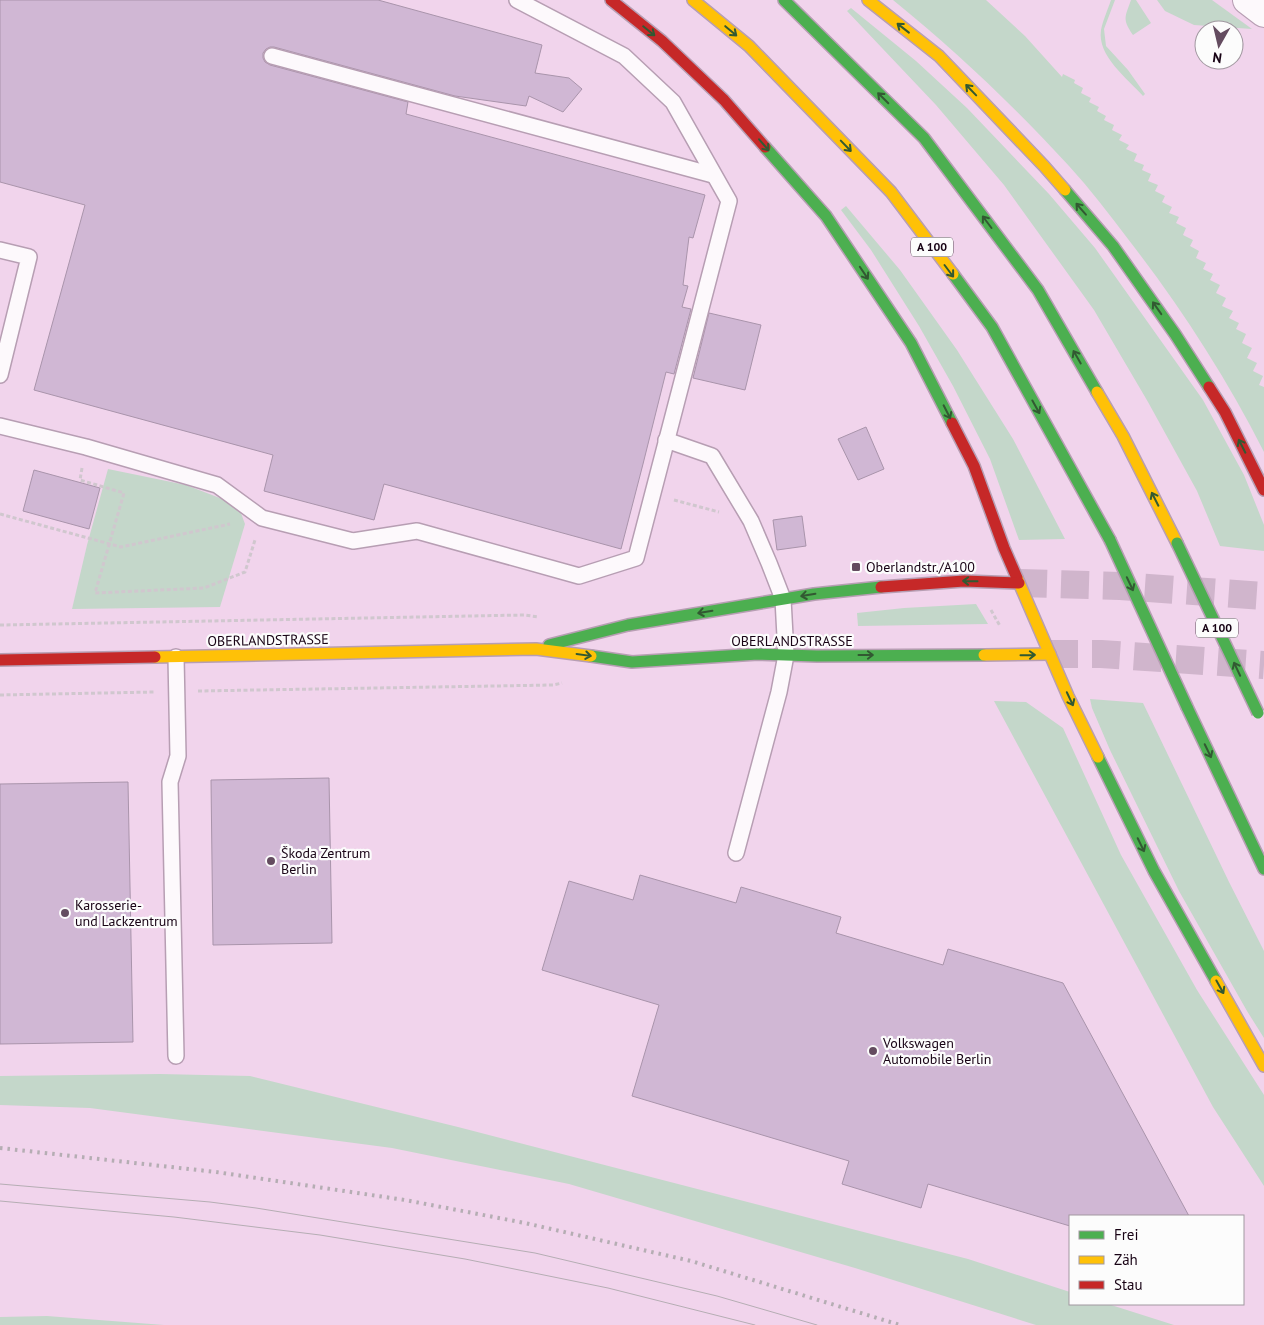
<svg xmlns="http://www.w3.org/2000/svg" width="1264" height="1325" viewBox="0 0 1264 1325" font-family="'PT Sans',sans-serif">
  <style>
    .green { fill: #c4d7ca }
    .building { fill: #d0b7d4; stroke: #a994ab }
    .lines { fill: none; stroke-linecap: round; stroke-linejoin: round }
    .secondary-tunnel { stroke: #d0b5cc; stroke-width: 28; stroke-dasharray: 28 14; stroke-linecap: butt }
    .lane-casing { stroke: #b79eb3; stroke-width: 18 }
    .street-casing { stroke: #b79eb3; stroke-width: 30 }
    .fast-casing { stroke: #b79eb3; stroke-width: 14 }
    .slow-casing { stroke: #b79eb3; stroke-width: 14 }
    .jam-casing { stroke: #b79eb3; stroke-width: 14 }
    .path { stroke: #d0c7ce; stroke-width: 3; stroke-dasharray: 4 2.5; stroke-linecap: butt }
    .lane { stroke: #fdf9fc; stroke-width: 15 }
    .street { stroke: #fdf9fc; stroke-width: 28 }
    .fast { stroke: #4caf50; stroke-width: 11 }
    .slow { stroke: #ffc107; stroke-width: 11 }
    .jam { stroke: #c62828; stroke-width: 11 }
    .tram { stroke: #b5adb3; stroke-width: 1 }
    .rail { stroke: #b5adb3; stroke-width: 4; stroke-dasharray: 2.5 5; stroke-linecap: butt }
    .fast-bridge-casing { stroke: #b79eb3; stroke-width: 14; stroke-linecap: butt }
    .fast-bridge { stroke: #4caf50; stroke-width: 11 }
    .oneway { stroke: #325932 }
    .poi-dot { fill: #644c60; stroke: #fcfcfc; stroke-width: 2 }
    .labels { text-anchor: middle; stroke-width: 4.5; stroke-linejoin: round; paint-order: stroke }
    .shield { fill: #fcfcfc; stroke: #5c4e5a; stroke-width: 1 }
    .shield-label { font-size: 12px; font-weight: bold; fill: #180315 }
    .poi-label { font-size: 14px; fill: #180315; stroke: #fcfcfc; text-anchor: start }
    .street-label { font-size: 14px; fill: #180315; stroke: #fcfcfc }
  </style>
  <rect width="100%" height="100%" fill="#f1d4ec"/>
  <g class="green">
    <path d="M893,0H986L1025,36L1062,77L1063,74L1075,80L1074,83L1083,88L1081,93L1091,98L1089,102L1099,107L1097,111L1106,116L1104,120L1114,125L1112,130L1122,135L1119,140L1129,145L1126,149L1137,154L1134,161L1144,165L1142,170L1151,174L1148,181L1158,185L1155,191L1165,196L1162,202L1172,207L1169,213L1179,217L1176,223L1186,228L1183,235L1193,240L1190,246L1199,251L1196,258L1206,263L1203,269L1213,274L1210,280L1220,285L1216,293L1226,298L1222,306L1233,311L1229,318L1239,323L1236,329L1246,334L1242,343L1252,348L1247,358L1257,363L1253,371L1263,376L1259,385L1264,387V452C1226,377 1180,306 1128,239C1109,214 1090,189 1069,166C1014,106 956,51 893,0Z"/>
    <path d="M1111,0H1115L1104,29L1106,46L1128,70L1145,94L1143,96C1127,78 1097,56 1101,30C1103,20 1108,9 1111,0Z"/>
    <path d="M1131,0H1136L1151,23L1133,35C1122,19 1125,17 1131,0Z"/>
    <polygon points="1157,0 1212,0 1252,29 1194,25 1165,11"/>
    <polygon points="851,8 916,61 967,108 1049,194 1095,248 1203,400 1244,475 1264,525 1264,551 1220,546 1197,491 1148,402 1094,310 1004,185 936,105 847,11"/>
    <polygon points="846,206 900,270 957,350 1013,439 1065,539 1019,540 990,459 953,386 919,326 871,250 841,210"/>
    <polygon points="108,469 186,485 238,505 245,524 220,607 72,609 87,545"/>
    <polygon points="976,604 988,624 858,626 857,613 904,608"/>
    <polygon points="1090,699 1143,703 1229,882 1264,951 1264,1038 1247,1011 1179,891 1110,750 1092,708"/>
    <polygon points="994,701 1026,702 1063,728 1121,855 1197,990 1264,1095 1264,1186 1213,1107"/>
    <polygon points="160,1074 250,1076 458,1127 968,1259 1070,1292 1070,1304 1108,1304 1174,1325 1036,1325 855,1268 569,1184 392,1148 90,1108 0,1105 0,1076"/>
    <polygon points="47,1316 164,1325 0,1325 0,1317"/>
  </g>
  <g class="building">
    <polygon points="0,0 378,0 542,45 535,73 569,78 582,89 563,112 529,96 526,106 455,96 274,47 270,47 266,49 263,53 263,58 265,62 270,65 408,102 406,114 705,195 693,238 689,237 683,285 688,286 682,307 691,309 674,374 666,372 643,464 621,549 384,484 374,520 264,491 273,455 34,390 85,205 0,182"/>
    <polygon points="709,313 761,325 745,390 693,378"/>
    <polygon points="866,427 884,469 858,480 838,439"/>
    <polygon points="34,470 100,488 89,529 23,511"/>
    <polygon points="802,516 806,546 777,550 773,520"/>
    <polygon points="329,778 332,943 213,945 211,780"/>
    <polygon points="128,782 133,1042 0,1044 0,784"/>
    <polygon points="640,875 736,903 741,887 841,917 836,933 943,965 948,949 1063,983 1189,1216 1070,1216 1070,1226 928,1184 921,1208 842,1184 849,1161 632,1096 659,1005 542,970 569,881 633,900"/>
  </g>
  <g class="lines">
    <g class="secondary-tunnel">
      <polyline points="1019,583 1120,586 1264,596"/>
      <polyline points="1050,654 1101,654 1264,665"/>
    </g>
    <defs>
      <g id="lane">
        <polyline points="272,56 713,175"/>
        <polyline points="0,250 29,257 0,375"/>
        <polyline points="0,426 86,447 217,485 262,518 353,541 417,531 579,576 636,558 729,201 673,102 624,56 517,0"/>
        <polyline points="666,440 712,456 751,521 769,563 783,599 786,655 779,692 736,853"/>
        <polyline points="176,1056 170,782 178,756 176,657"/>
      </g>
      <polyline id="street" points="1247,0 1264,13"/>
      <g id="fast">
        <polyline points="784,0 924,138 1038,290 1097,392"/>
        <polyline points="765,147 826,216 911,343 952,423"/>
        <polyline points="1065,190 1113,246 1175,334 1209,387"/>
        <polyline points="953,274 992,327 1110,540"/>
        <polyline points="549,645 628,625 814,594 881,587"/>
        <polyline points="591,656 632,662 758,654 817,656 984,655"/>
        <polyline points="1187,707 1264,869"/>
        <polyline points="1098,757 1154,871 1216,981"/>
      </g>
      <g id="slow">
        <polyline points="693,0 749,46 891,192 953,274"/>
        <polyline points="868,0 939,56 1044,166 1065,190"/>
        <polyline points="1097,392 1123,436 1177,543"/>
        <polyline points="1017,578 1068,696 1098,757"/>
        <polyline points="984,655 1050,654"/>
        <polyline points="155,657 536,649 591,656"/>
        <polyline points="1216,981 1264,1066"/>
      </g>
      <g id="jam">
        <polyline points="611,0 662,41 724,100 765,147"/>
        <polyline points="1209,387 1225,412 1264,490"/>
        <polyline points="952,423 974,466 1004,548 1017,578"/>
        <polyline points="881,587 964,581 1019,583"/>
        <polyline points="0,660 155,657"/>
      </g>
    </defs>
    <use href="#lane" class="lane-casing"/>
    <use href="#street" class="street-casing"/>
    <use href="#fast" class="fast-casing"/>
    <use href="#slow" class="slow-casing"/>
    <use href="#jam" class="jam-casing"/>
    <g class="path">
      <polyline points="82,468 80,480 124,493 95,593 204,588 245,572 255,540"/>
      <polyline points="674,500 719,512"/>
      <polyline points="0,514 121,547 230,524"/>
      <polyline points="991,610 1000,626"/>
      <polyline points="0,625 524,615 539,617"/>
      <polyline points="198,691 553,685 562,683"/>
      <polyline points="0,695 154,692"/>
    </g>
    <use href="#lane" class="lane"/>
    <use href="#street" class="street"/>
    <use href="#fast" class="fast"/>
    <use href="#slow" class="slow"/>
    <use href="#jam" class="jam"/>
    <g class="tram">
      <polyline points="0,1184 210,1202 256,1208 535,1253 717,1296 817,1325"/>
      <polyline points="0,1201 174,1217 320,1235 465,1259 608,1288 755,1325"/>
    </g>
    <polyline class="rail" points="0,1148 216,1172 405,1200 525,1223 691,1261 900,1325"/>
    <defs>
      <g id="fast-bridge">
        <polyline points="1110,540 1187,707"/>
        <polyline points="1177,543 1258,713"/>
      </g>
    </defs>
    <use href="#fast-bridge" class="fast-bridge-casing"/>
    <use href="#fast-bridge" class="fast-bridge"/>
  </g>
  <defs><path id="oneway-shaft" d="M-6 0H5M1.5-3L5.5 0L1.5 3" fill="none" stroke-width="1.6" stroke-linecap="round" stroke-linejoin="round" transform="scale(1.25)"/></defs>
  <g class="oneway">
    <use href="#oneway-shaft" transform="translate(903 28) rotate(-142)"/>
    <use href="#oneway-shaft" transform="translate(649 31) rotate(39)"/>
    <use href="#oneway-shaft" transform="translate(731 31) rotate(40)"/>
    <use href="#oneway-shaft" transform="translate(971 90) rotate(-134)"/>
    <use href="#oneway-shaft" transform="translate(883 98) rotate(-135)"/>
    <use href="#oneway-shaft" transform="translate(764 145) rotate(49)"/>
    <use href="#oneway-shaft" transform="translate(846 146) rotate(46)"/>
    <use href="#oneway-shaft" transform="translate(1081 209) rotate(-131)"/>
    <use href="#oneway-shaft" transform="translate(987 222) rotate(-127)"/>
    <use href="#oneway-shaft" transform="translate(949 271) rotate(53)"/>
    <use href="#oneway-shaft" transform="translate(864 273) rotate(56)"/>
    <use href="#oneway-shaft" transform="translate(1157 308) rotate(-125)"/>
    <use href="#oneway-shaft" transform="translate(1077 357) rotate(-120)"/>
    <use href="#oneway-shaft" transform="translate(1036 407) rotate(61)"/>
    <use href="#oneway-shaft" transform="translate(947 412) rotate(63)"/>
    <use href="#oneway-shaft" transform="translate(1242 446) rotate(-117)"/>
    <use href="#oneway-shaft" transform="translate(1155 499) rotate(-117)"/>
    <use href="#oneway-shaft" transform="translate(970 581) rotate(-179)"/>
    <use href="#oneway-shaft" transform="translate(1130 584) rotate(65)"/>
    <use href="#oneway-shaft" transform="translate(808 595) rotate(171)"/>
    <use href="#oneway-shaft" transform="translate(705 612) rotate(171)"/>
    <use href="#oneway-shaft" transform="translate(584 655) rotate(8)"/>
    <use href="#oneway-shaft" transform="translate(866 655)"/>
    <use href="#oneway-shaft" transform="translate(1028 655) rotate(-1)"/>
    <use href="#oneway-shaft" transform="translate(1237 669) rotate(-115)"/>
    <use href="#oneway-shaft" transform="translate(1070 699) rotate(65)"/>
    <use href="#oneway-shaft" transform="translate(1208 751) rotate(64)"/>
    <use href="#oneway-shaft" transform="translate(1141 845) rotate(64)"/>
    <use href="#oneway-shaft" transform="translate(1220 987) rotate(61)"/>
  </g>
  <g class="poi-dot">
    <rect x="851" y="562" width="10" height="10" rx="2.5"/>
    <circle cx="271" cy="861" r="5"/>
    <circle cx="65" cy="913" r="5"/>
    <circle cx="873" cy="1051" r="5"/>
  </g>
  <g class="labels">
    <g class="shield">
      <rect x="911" y="237.5" width="42" height="19" rx="4"/>
      <rect x="1196" y="618.5" width="42" height="19" rx="4"/>
    </g>
    <g class="shield-label">
      <text x="932" y="251">A 100</text>
      <text x="1217" y="632">A 100</text>
    </g>
    <g class="poi-label">
      <text x="866" y="572">Oberlandstr./A100</text>
      <text x="281" y="858">Škoda Zentrum<tspan x="281" dy="16">Berlin</tspan></text>
      <text x="75" y="910">Karosserie-<tspan x="75" dy="16">und Lackzentrum</tspan></text>
      <text x="883" y="1048">Volkswagen<tspan x="883" dy="16">Automobile Berlin</tspan></text>
    </g>
    <g class="street-label">
      <text transform="translate(268 640) rotate(-1)" y="5">OBERLANDSTRASSE</text>
      <text x="792" y="646">OBERLANDSTRASSE</text>
    </g>
  </g>
  <rect x="1069" y="1215" width="175" height="90" fill="#fcfcfc" stroke="#a198a0"/>
  <rect x="1079" y="1231" width="25" height="8" fill="#4caf50" stroke="#a198a0"/>
  <text x="1114" y="1240" font-size="15" fill="#180315">Frei</text>
  <rect x="1079" y="1256" width="25" height="8" fill="#ffc107" stroke="#a198a0"/>
  <text x="1114" y="1265" font-size="15" fill="#180315">Zäh</text>
  <rect x="1079" y="1281" width="25" height="8" fill="#c62828" stroke="#a198a0"/>
  <text x="1114" y="1290" font-size="15" fill="#180315">Stau</text>
  <g transform="translate(1219 45) rotate(188)"><circle r="24" fill="#fcfcfc" stroke="#a198a0"/>
  <path d="M0-4L9 19L0 12L-9 19Z" fill="#644c60"/>
  <text y="-8" font-size="14" font-weight="bold" text-anchor="middle" fill="#180315">N</text>
  </g>
</svg>
